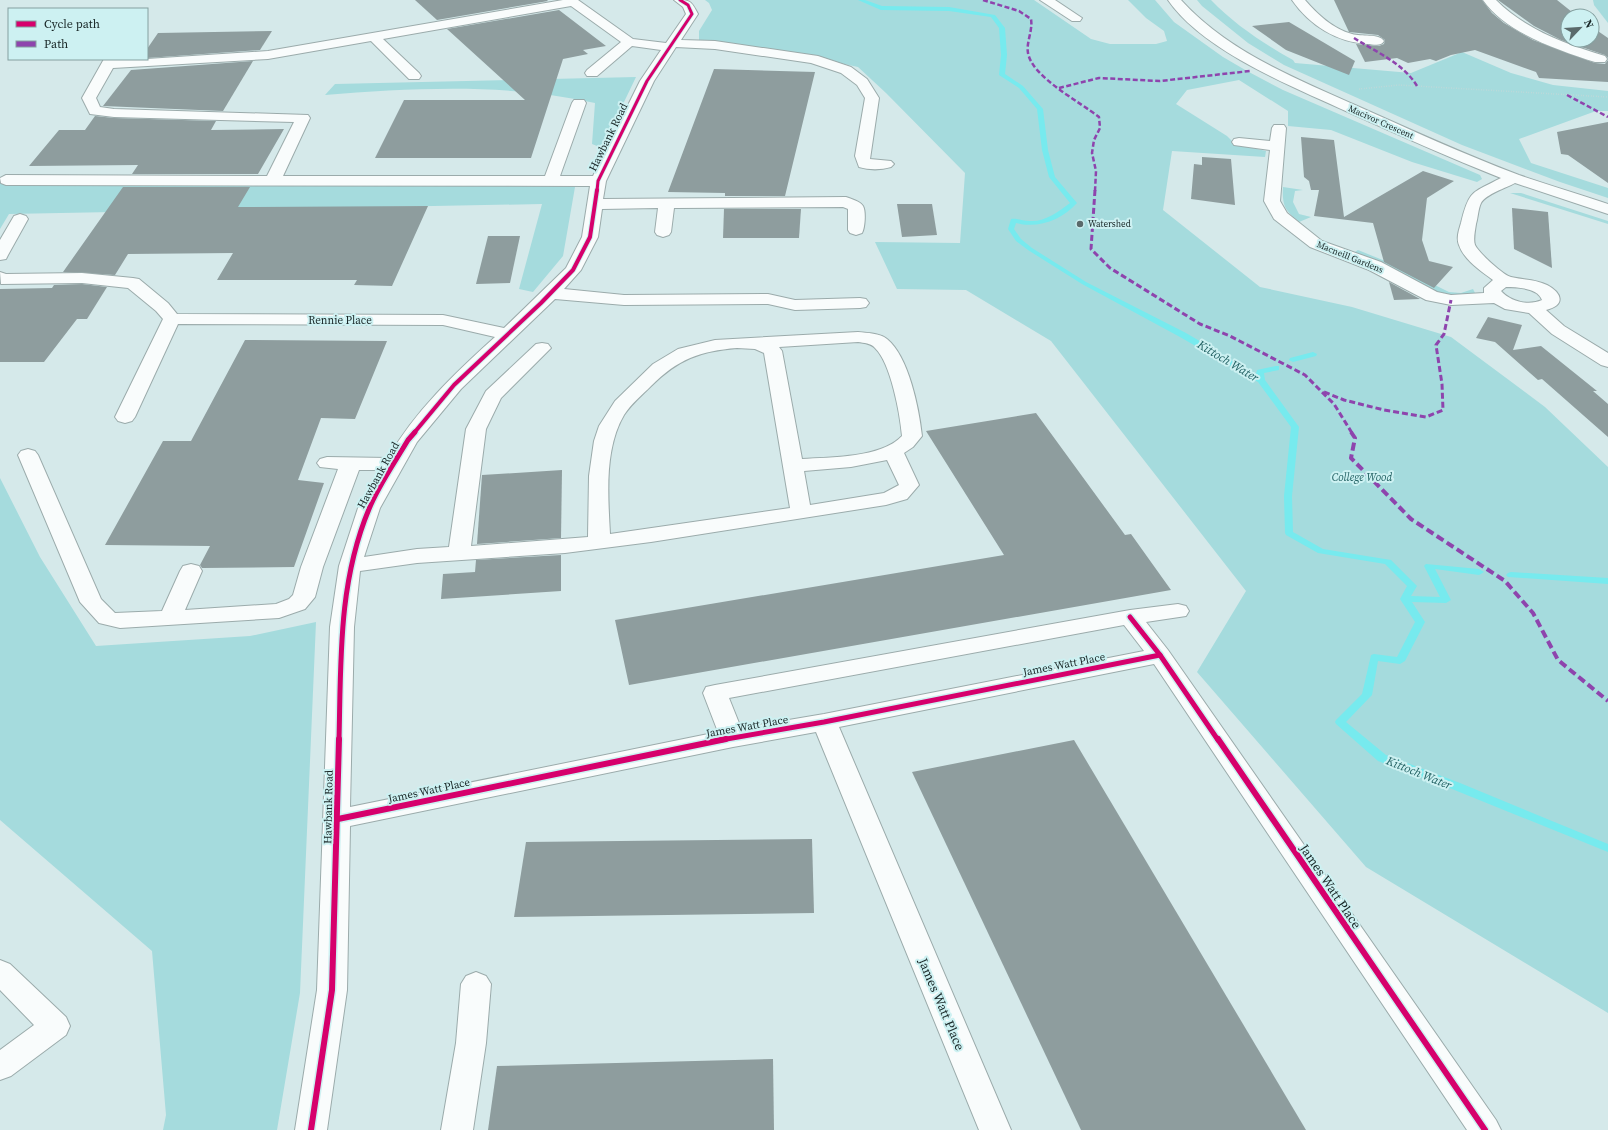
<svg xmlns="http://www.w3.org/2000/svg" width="1608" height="1130" viewBox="0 0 1608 1130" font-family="'Source Serif 4',serif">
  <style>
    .green { fill: #a5dbdd }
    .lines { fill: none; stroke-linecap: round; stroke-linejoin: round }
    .stream { fill: #77eaee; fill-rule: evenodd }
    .building { fill: #8e9d9e }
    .minor-casing { stroke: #9babab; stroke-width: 2 }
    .path { stroke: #d1d6d6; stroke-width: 1.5; stroke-dasharray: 0.5 2; stroke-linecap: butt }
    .minor { fill: #f9fcfc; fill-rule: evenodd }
    .quiet-far2 { stroke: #8e44ad; stroke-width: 2.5; stroke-dasharray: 5 2.5; stroke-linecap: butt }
    .quiet-far1 { stroke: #8e44ad; stroke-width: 3; stroke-dasharray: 6 3; stroke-linecap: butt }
    .quiet { stroke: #8e44ad; stroke-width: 4; stroke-dasharray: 8 4; stroke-linecap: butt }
    .cycleway-far3-casing { stroke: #cdf1f2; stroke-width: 4.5 }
    .cycleway-far2-casing { stroke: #cdf1f2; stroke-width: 6 }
    .cycleway-far1-casing { stroke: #cdf1f2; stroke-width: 8 }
    .cycleway-casing { stroke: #cdf1f2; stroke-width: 9 }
    .cycleway-far3 { stroke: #d6006c; stroke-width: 3 }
    .cycleway-far2 { stroke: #d6006c; stroke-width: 4 }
    .cycleway-far1 { stroke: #d6006c; stroke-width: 5 }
    .cycleway { stroke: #d6006c; stroke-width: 6 }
    .poi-dot { fill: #5a6a6b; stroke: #cdf1f2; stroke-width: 1.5 }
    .labels { text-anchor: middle; stroke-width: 4; stroke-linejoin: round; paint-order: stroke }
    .far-street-label { font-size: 9px; fill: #182626; stroke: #cdf1f2 }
    .far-poi-label { font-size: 9px; fill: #182626; stroke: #cdf1f2; text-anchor: start }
    .street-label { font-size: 11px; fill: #182626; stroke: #cdf1f2 }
    .park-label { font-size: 11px; font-style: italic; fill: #226163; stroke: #cdf1f2 }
    .water-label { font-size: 12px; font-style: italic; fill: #216062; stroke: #cdf1f2 }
    .near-street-label { font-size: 13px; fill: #182626; stroke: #cdf1f2 }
  </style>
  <rect width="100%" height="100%" fill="#d5e9ea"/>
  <g class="green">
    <polygon points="705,0 1034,0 1091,39 1110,44 1156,44 1167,41 1164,31 1146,18 1128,0 1155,0 1174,22 1223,57 1247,71 1283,90 1480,175 1482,179 1477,182 1412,162 1331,130 1288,126 1288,111 1239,80 1187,90 1176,104 1227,136 1235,144 1266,151 1265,157 1172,151 1163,210 1260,287 1352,307 1451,337 1545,407 1608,467 1608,1013 1366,867 1197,672 1246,591 1051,341 966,290 897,289 875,242 960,243 965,173 886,93 858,67 794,53 699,40 699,31 712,10 709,3"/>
    <path d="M1197,0H1211C1235,25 1263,43 1293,60L1295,63L1411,73L1462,52L1511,73L1553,85L1608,91V111H1596L1519,139L1531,163L1608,188V198L1560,182L1462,145L1284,65L1248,43L1202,6Z"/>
    <polygon points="1593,0 1608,0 1608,23 1594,5"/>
    <path d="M636,77L602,148L592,144L595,103C507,83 414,88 325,95L335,84Z"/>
    <polygon points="0,181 551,181 575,187 563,256 533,292 519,289 542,204 9,214 0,229"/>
    <path d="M1283,187L1303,190L1295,191L1293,202L1299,214L1311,217L1299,222C1285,210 1282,206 1283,187Z"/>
    <polygon points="1510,193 1521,193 1608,221 1608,224"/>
    <path d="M1358,250L1390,263L1449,292L1461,293L1473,289L1475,293C1463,300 1446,296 1434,291L1352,254Z"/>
    <polygon points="0,478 40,557 96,646 250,636 316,622 300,993 277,1130 163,1130 166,1115 152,951 0,820"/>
  </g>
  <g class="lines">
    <g class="stream">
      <path d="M858,0H865L882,6L949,7L995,15L1005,28L1007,55L1005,74L1023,86L1043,109L1048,150L1055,177L1077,203C1062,220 1038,229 1016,223L1014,229L1021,239L1032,248L1086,282L1186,333L1256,374L1257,370L1276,366H1279V370L1264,373L1265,380L1299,427L1292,496L1293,532L1323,549L1391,560L1417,586L1411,596L1440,597L1424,566L1426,564L1479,569L1484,572L1479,575L1435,569L1451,600L1446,603L1412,602L1425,622L1405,661L1400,664L1378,661L1372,695L1346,722L1386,755L1460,783L1608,844V852L1452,789L1378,761L1336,724L1335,722L1336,720L1362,694L1371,655L1374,654L1397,657L1415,622L1400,599L1407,586L1385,564L1318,553L1286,535L1285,533L1284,496L1291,427L1258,382L1180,337L1082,284L1028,250L1016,241L1008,229L1011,219C1017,218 1023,221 1030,221C1045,222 1058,212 1070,203L1049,177L1042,150L1037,109L1019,88L999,75L1001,55L999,28L991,17L949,11L881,10Z"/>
      <polygon points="1313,352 1317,354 1316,356 1293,362 1289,360 1290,358"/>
      <polygon points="1511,572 1608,578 1608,584 1508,577 1506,575 1508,573"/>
    </g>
  </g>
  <g class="building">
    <polygon points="415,0 547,0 548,1 437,20"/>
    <polygon points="1334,0 1482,0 1492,13 1504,23 1533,40 1595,63 1605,64 1608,60 1608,82 1539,78 1536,72 1475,50 1451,55 1436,61 1430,59 1408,63 1397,58 1365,62 1356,44 1379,46 1384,44 1385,40 1378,35 1349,32"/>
    <polygon points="1498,0 1557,0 1577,16 1568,16 1568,40 1592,40 1592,27 1608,38 1608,58 1605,55 1561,40 1534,26"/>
    <polygon points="559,10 606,46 583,50 588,54 563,59 531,158 375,158 404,100 525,100 447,29"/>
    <polygon points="1289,22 1355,61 1349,75 1286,50 1252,26"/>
    <polygon points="272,31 260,50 147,58 147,49 158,33"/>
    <polygon points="253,61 223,111 103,106 131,70"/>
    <polygon points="714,69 815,72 785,196 725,196 725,193 668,192"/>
    <polygon points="95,116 114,118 216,121 211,130 284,129 258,174 132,174 138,165 29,166 59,130 85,130"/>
    <polygon points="1608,122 1608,183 1568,155 1561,154 1557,132"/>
    <polygon points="1301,137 1334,140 1344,217 1423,171 1454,181 1427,198 1422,240 1429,261 1453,267 1434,288 1384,262 1373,223 1314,216 1319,190 1311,190 1309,181 1304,177"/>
    <polygon points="1202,157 1231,159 1235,205 1191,199 1194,164 1202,165"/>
    <polygon points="123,187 250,187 238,207 428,206 392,286 354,285 357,280 217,280 233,253 128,254 115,275 63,272"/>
    <polygon points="897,204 932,204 937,235 902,237"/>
    <polygon points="1512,208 1548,212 1552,268 1514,249"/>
    <polygon points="724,209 801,209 799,238 723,238"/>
    <polygon points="488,236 520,236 510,283 476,284"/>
    <polygon points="1389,282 1420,299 1394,300"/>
    <polygon points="82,284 107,287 87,319 77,319 44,362 0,362 0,289 52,288 54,285"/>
    <polygon points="1488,317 1522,325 1513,350 1541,346 1597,391 1593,391 1608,404 1608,437 1542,379 1538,380 1495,342 1476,338"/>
    <polygon points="245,340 387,341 355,419 321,418 298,480 324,483 294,567 202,568 200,565 210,546 105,545 163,441 191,441"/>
    <polygon points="1036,413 1125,535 1131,534 1171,590 629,685 615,620 1004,555 926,431"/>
    <polygon points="562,470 561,538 477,544 482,475"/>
    <polygon points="561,555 561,591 441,599 443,574 475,572 476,560"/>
    <polygon points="1074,740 1306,1130 1081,1130 912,772"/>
    <polygon points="812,839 814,913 514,917 526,842"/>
    <polygon points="773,1059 774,1130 488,1130 497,1066"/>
  </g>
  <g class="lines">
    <defs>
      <g id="minor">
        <path d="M563,0H578L633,39L666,43L686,14L683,7L674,0C690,0 691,0 698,14L681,40L715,41L818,56L851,67L867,79L879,98L870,159L891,161L894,164L891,167C881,170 869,170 859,167L855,156L865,98L857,85L841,73L811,63L715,49L676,47L654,81L606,181L603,199L846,197C851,199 860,201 863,206C866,211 865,228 862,233L856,235L850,233L848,230V209L843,207L674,208L671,232L669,235L663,237L657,235L655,232L658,208L602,209L598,237L581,270L564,289L624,295L768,294L795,300L860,298L866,299L869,303L866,307L860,308L795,310L768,304L624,305L555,299L461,389L417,442L380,508L364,557L417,549L449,547L466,429L486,391L536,344L542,343L548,344L551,348L501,398L486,429L471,546L588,537L589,476L594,441L599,426L615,401L653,364L678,349L715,340L858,332C867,333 880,333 887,339C909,357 919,409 922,436L913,447L904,453L919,485L907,499L886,505L651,542L565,553L417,563L360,571L354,627L350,807L718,732L703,693L706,687L715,685L1130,610L1178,604L1186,606L1189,611L1186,616L1146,622L1168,650L1496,1120L1501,1130H1467L1154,664L839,727L1011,1130H979L816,732L733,747L350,826L347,990L327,1130H295L317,990L330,627L339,566L358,508L381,470H359L323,567L315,597L305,609L279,618L120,628L99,623L80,602L18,455L21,451L28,449L35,451L38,455L101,599L115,613L162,611L180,571L183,566L191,564L199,566L202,571L185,610L276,604L289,599L293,595L301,567L338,469L320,467L317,463L320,459L327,457L388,458C415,411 455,373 495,337L443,325L178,324L135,417L132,421L125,423L118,421L115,417L163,319L156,311L128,288L82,283L1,284L0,272L6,274L82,273L133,278L139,279L168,303L177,314L443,315L504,328L566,268L582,237L590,186L6,185L1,183L0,178L6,175L267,176L294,122L114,117L90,114L82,98L104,59H147L268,51ZM571,6L621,42L587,70L585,73L587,76H597L632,46L661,50L640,81L593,176H560L586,103L584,100H574L572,103L545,176H283L310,118L308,115L114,109L100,107L96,98L113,68L268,59L371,41L409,79H419L421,76L419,73L383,39ZM858,342C864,343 871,343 875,348C891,363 900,414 902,436C882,458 830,457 802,459L782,351L779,347ZM737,348L755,349L764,353L790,508L610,534C608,496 604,449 624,415C631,404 642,395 651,386C678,359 700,351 737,348ZM887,460L899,485L884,493L810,505L804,471L851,467ZM1124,625L1144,651L824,714L741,728L729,698Z"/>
        <polygon points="1040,0 1055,0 1082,18 1080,21 1072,21"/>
        <path d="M1168,0H1181C1227,51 1293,77 1355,105C1409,129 1463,154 1519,175C1548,185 1578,194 1608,204V214L1515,183C1506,188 1486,194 1481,203C1478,209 1478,218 1476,224C1475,231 1473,239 1475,245C1479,253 1503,275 1511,277C1524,280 1535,279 1547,285C1562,293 1566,305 1546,310L1564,326L1608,353V367L1601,365L1552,334L1529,313L1505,309L1494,303L1451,305L1426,300L1369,270L1310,247L1274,219L1264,201L1270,150L1234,145L1232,142L1234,139L1239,138L1270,141L1272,128L1274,125H1284L1286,128L1280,201L1287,213L1322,241L1381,262L1437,292L1451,295L1484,293V288L1493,280C1481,271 1464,260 1459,245C1456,238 1459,230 1461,223C1469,190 1472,193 1501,178C1450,158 1399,135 1348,112C1293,87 1203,51 1168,0ZM1506,287C1517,287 1538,288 1542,300C1529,306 1511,302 1501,291Z"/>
        <path d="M1292,0H1305C1317,14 1333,29 1352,34C1361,37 1379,33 1384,41C1381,47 1373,44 1367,44C1337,42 1310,26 1292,0Z"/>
        <path d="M1483,0H1496C1526,30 1565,44 1605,56L1607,59L1605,62H1595C1558,50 1506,33 1483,0Z"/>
        <polygon points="20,214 26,216 28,219 8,255 6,259 0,260 0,240 14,216"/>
        <polygon points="0,960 10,964 66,1017 70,1026 66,1035 11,1076 0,1080 0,1050 34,1025 0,990"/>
        <polygon points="476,972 486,976 491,984 486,1043 473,1130 441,1130 456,1043 461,984 466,976"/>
      </g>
    </defs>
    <use href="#minor" class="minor-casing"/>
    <polyline class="path" points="1359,89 1398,85 1608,97"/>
    <use href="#minor" class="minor"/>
    <g class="quiet-far2">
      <path d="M983,0L1019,11L1031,19C1033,31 1026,42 1028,53C1032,77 1080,102 1099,117L1100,128L1094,140L1092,153L1096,171L1095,191"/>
      <path d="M1354,38C1376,52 1403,63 1417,86"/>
      <polyline points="1059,88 1099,78 1160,81 1250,71"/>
      <polyline points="1567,95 1608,117"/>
    </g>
    <g class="quiet-far1">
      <polyline points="1095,190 1091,249 1110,268 1200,324 1230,336 1305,375 1334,404 1352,433"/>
      <polyline points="1324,392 1344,400 1384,410 1426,417 1443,410 1442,384 1436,345 1444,334 1451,300"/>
    </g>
    <polyline class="quiet" points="1351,432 1355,438 1351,458 1411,519 1505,581 1533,613 1558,660 1608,701"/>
    <defs>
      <polyline id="cycleway-far3" points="597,191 598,181 647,81 692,14 688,5 680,0"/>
      <polyline id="cycleway-far2" points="414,433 454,385 541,303 573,270 590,237 597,190"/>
      <g id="cycleway-far1">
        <polyline points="1130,617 1160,655 1218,740"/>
        <path d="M339,740C341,662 338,583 369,509C378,486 395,462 408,440L415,432"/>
        <polyline points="721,740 824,722 1160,655"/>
      </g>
      <g id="cycleway">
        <polyline points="1218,739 1485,1130"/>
        <polyline points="338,819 726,739"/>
        <polyline points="311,1130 332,990 339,739"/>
      </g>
    </defs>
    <use href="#cycleway-far3" class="cycleway-far3-casing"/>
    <use href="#cycleway-far2" class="cycleway-far2-casing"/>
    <use href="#cycleway-far1" class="cycleway-far1-casing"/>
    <use href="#cycleway" class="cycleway-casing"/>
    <use href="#cycleway-far3" class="cycleway-far3"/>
    <use href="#cycleway-far2" class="cycleway-far2"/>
    <use href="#cycleway-far1" class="cycleway-far1"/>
    <use href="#cycleway" class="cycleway"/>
  </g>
  <circle class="poi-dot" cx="1080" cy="224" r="4"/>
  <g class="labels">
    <g class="far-street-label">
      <text transform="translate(1381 122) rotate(24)" y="3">Macivor Crescent</text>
      <text transform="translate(1350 257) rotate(22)" y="3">Macneill Gardens</text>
    </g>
    <g class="far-poi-label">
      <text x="1088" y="227">Watershed</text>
    </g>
    <g class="street-label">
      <text transform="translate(608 137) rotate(-64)" y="4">Hawbank Road</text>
      <text x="340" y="324">Rennie Place</text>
      <text transform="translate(378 475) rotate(-61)" y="4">Hawbank Road</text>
      <text transform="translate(1064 664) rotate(-11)" y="4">James Watt Place</text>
      <text transform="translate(747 726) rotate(-10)" y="4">James Watt Place</text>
      <text transform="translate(429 790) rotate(-12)" y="4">James Watt Place</text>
      <text transform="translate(328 807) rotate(-89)" y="4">Hawbank Road</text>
    </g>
    <g class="park-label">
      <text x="1362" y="481">College Wood</text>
    </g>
    <g class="water-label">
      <text transform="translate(1228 361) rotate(31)" y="4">Kittoch Water</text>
      <text transform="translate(1419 773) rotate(22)" y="4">Kittoch Water</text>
    </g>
    <g class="near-street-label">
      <text transform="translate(1331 886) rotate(56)" y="5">James Watt Place</text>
      <text transform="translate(942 1004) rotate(67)" y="5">James Watt Place</text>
    </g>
  </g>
  <rect x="8" y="8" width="140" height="52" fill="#cdf1f2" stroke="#85a0a0"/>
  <rect x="16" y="21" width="20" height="6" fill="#d6006c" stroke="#85a0a0"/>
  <text x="44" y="28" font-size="12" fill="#182626">Cycle path</text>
  <rect x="16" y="41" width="20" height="6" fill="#8e44ad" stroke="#85a0a0"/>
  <text x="44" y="48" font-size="12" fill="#182626">Path</text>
  <g transform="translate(1580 28) rotate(65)"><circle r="19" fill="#cdf1f2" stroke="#85a0a0"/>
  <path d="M0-3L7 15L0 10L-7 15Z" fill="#5a6a6b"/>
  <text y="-6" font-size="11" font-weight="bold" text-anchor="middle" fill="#182626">N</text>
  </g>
</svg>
